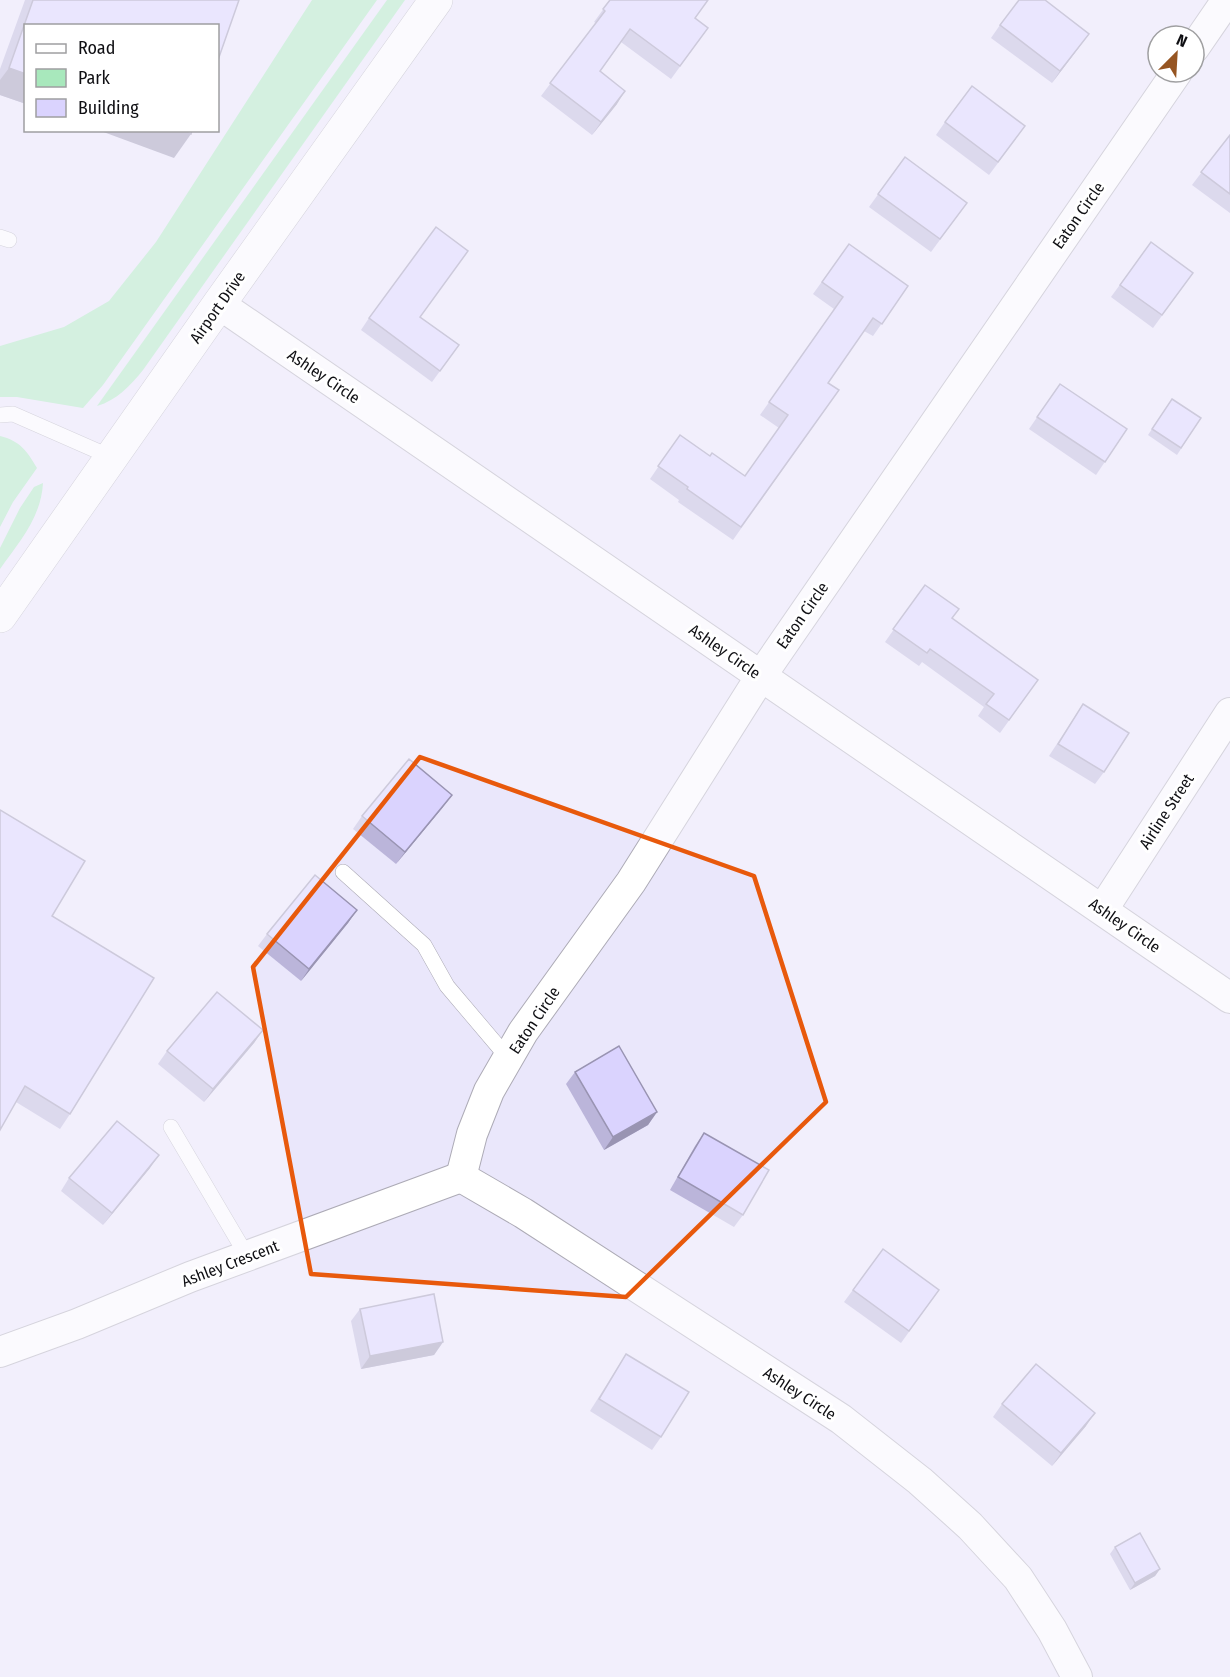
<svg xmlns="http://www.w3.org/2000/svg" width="1230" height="1677" viewBox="0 0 1230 1677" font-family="'Fira Sans Condensed',sans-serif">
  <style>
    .built { fill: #eae7fb; fill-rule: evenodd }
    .green { fill: #a8e8bc }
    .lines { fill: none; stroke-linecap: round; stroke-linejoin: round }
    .service-casing { stroke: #adabb6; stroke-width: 16 }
    .minor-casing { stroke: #adabb6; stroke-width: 32 }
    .tertiary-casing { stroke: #adabb6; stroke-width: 34 }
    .service { stroke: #fff; stroke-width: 15 }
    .minor { stroke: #fff; stroke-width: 30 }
    .tertiary { stroke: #fff; stroke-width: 33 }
    .wall { fill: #bbb5da }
    .shaded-wall { fill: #9994b2 }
    .building { fill: #dad3fe; stroke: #9994b2; stroke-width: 1.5 }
    .marked { fill: none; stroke: #e8590c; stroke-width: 4.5; stroke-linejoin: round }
    .labels { text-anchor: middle; stroke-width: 6; stroke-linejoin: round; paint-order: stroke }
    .street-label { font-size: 16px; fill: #0f0f13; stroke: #fff }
  </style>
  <rect width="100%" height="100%" fill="#f8f6fe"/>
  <path class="built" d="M0,0H1230V1677H0ZM26,26H218V130H26ZM1158,36H1194V72H1158Z"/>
  <g class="green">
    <polygon points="312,0 377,0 103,385 83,408 17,397 0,397 0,346 64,327 109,301 156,242"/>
    <path d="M387,0H405L143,370C130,386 117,400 97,406Z"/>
    <path d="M0,436C20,441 27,451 37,468L13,502L0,527Z"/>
    <path d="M43,483C41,518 19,542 0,569V548L20,508L34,487Z"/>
  </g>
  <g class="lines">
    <defs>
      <g id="service">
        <polyline points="0,237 9,240"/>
        <polyline points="0,415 13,414 111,457"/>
        <polyline points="343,872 424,945 447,986 508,1058"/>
        <polyline points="171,1127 247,1256"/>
      </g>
      <g id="minor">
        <polyline points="1194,48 1227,0"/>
        <polyline points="219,304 1230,998"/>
        <polyline points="1103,909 1230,713"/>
        <polyline points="461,1177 472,1134 489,1091 523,1032 631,882 761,676 1177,72"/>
        <polyline points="461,1177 523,1213 841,1419 920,1481 970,1526 1018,1578 1052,1630 1077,1677"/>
        <polyline points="0,1352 77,1324 190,1277 461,1177"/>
      </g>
      <polyline id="tertiary" points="0,616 219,304 436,0"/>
    </defs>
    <use href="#service" class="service-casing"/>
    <use href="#minor" class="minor-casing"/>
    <use href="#tertiary" class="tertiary-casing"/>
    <use href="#service" class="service"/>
    <use href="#minor" class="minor"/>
    <use href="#tertiary" class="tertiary"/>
  </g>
  <g class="wall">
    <polygon points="25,0 239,0 26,26 26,104 0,95 0,69"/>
    <polygon points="610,0 695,18 708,28 671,79 621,42 600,72 617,104 592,135 541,96 596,23 594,22"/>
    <polygon points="1000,25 1080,46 1052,83 991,38"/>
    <polygon points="945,122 1016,139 989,175 936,135"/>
    <polygon points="1230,135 1230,213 1192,185"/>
    <polygon points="905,157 967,203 931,252 869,207"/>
    <polygon points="1151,242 1193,273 1153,328 1111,297"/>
    <polygon points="849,244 908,286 873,336 864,331 828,383 839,390 733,540 678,502 679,500 650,479 680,435 710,456 745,476 779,428 760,415 834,309 813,294"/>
    <polygon points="420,317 459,345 432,382 361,330 369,318"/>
    <polygon points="1060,384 1127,429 1096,475 1029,429"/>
    <polygon points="1172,399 1201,418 1177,455 1148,435"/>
    <polygon points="925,585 952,618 1038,680 1000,733 978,716 984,707 922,662 919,666 885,642"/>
    <polygon points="1083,704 1104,772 1095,784 1049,756"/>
    <polygon points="443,807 396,864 353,829 362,816"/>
    <polygon points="357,910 348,923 301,981 258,946 267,934"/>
    <polygon points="52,916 70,1114 60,1129 16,1102"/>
    <polygon points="263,1030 254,1043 204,1102 158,1064 167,1051"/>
    <polygon points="575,1072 657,1112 648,1125 604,1150 566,1084"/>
    <polygon points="704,1133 743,1215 734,1227 670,1190 695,1146"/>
    <polygon points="150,1168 103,1225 61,1191 69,1178"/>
    <polygon points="883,1249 939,1290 901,1343 844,1302"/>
    <polygon points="360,1309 443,1342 434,1355 361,1369 351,1321"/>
    <polygon points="626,1354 661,1437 652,1450 590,1411"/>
    <polygon points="1002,1404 1086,1426 1052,1466 993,1417"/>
    <polygon points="1115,1547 1160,1569 1155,1576 1130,1590 1110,1554"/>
  </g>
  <g class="shaded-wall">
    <polygon points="1089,34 1080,46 1052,83 1060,71"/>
    <polygon points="9,68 26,74 26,104 0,95 0,80"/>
    <polygon points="625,91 617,104 592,135 601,122"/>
    <polygon points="98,130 181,130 191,134 174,158"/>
    <polygon points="452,795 443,807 396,864 405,852"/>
    <polygon points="357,910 348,923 301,981 309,969"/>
    <polygon points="263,1030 254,1043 204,1102 213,1089"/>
    <polygon points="657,1112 648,1125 604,1150 613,1137"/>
    <polygon points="159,1155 150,1168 103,1225 112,1213"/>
    <polygon points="443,1342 434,1355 361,1369 370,1356"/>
    <polygon points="1095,1413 1086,1426 1052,1466 1061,1453"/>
    <polygon points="1160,1569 1155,1576 1130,1590 1135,1583"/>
  </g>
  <g class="building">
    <polygon points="33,0 239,0 218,60 218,26 26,26 26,74 9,68"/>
    <polygon points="610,0 708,0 695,18 708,28 680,66 630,29 600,71 625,91 601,122 550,83 605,11 603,9"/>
    <polygon points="1019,0 1045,0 1089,34 1060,71 1000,25"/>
    <polygon points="972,86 1025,126 998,162 945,122"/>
    <polygon points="181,130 192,130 191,134"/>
    <polygon points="1230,135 1230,194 1201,172"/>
    <polygon points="905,157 967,203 940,239 878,194"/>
    <polygon points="436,227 468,251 420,317 459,345 440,371 369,318"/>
    <polygon points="1151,242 1193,273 1162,315 1120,285"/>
    <polygon points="849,244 908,286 882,324 873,318 828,383 839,390 741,527 687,489 688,487 658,466 680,435 710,456 712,453 745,476 788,415 769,402 843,297 822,282"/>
    <polygon points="1060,384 1127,429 1105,462 1037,417"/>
    <polygon points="1172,399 1201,418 1181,448 1152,429"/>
    <polygon points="925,585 959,609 952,618 1038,680 1009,720 986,704 994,694 930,649 927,653 893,629"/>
    <polygon points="1083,704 1129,733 1104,772 1058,744"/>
    <polygon points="409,759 452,795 405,852 362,816"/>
    <polygon points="0,810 85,861 52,916 154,978 70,1114 25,1086 0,1130"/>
    <polygon points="315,875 357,910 309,969 267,934"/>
    <polygon points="217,992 263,1030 213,1089 167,1051"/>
    <polygon points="619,1046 657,1112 613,1137 575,1072"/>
    <polygon points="117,1121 159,1155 112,1213 69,1178"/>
    <polygon points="704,1133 769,1170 743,1215 678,1177"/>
    <polygon points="883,1249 939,1290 909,1331 853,1290"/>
    <polygon points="434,1294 443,1342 370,1356 360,1309"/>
    <polygon points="626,1354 689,1392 661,1437 599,1399"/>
    <polygon points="1036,1364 1095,1413 1061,1453 1002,1404"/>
    <polygon points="1140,1533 1160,1569 1135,1583 1115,1547"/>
  </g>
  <path d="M0 0H1230V1677H0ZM420,757L754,876L826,1102L626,1297L311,1274L253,967Z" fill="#f8f6fe" fill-opacity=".55" fill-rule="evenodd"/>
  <path class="marked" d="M420,757L754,876L826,1102L626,1297L311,1274L253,967Z"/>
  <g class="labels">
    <g class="street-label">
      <text transform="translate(1078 215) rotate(-55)" y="6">Eaton Circle</text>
      <text transform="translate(217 307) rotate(-55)" y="6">Airport Drive</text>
      <text transform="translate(324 376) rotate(34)" y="6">Ashley Circle</text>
      <text transform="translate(802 615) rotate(-55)" y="6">Eaton Circle</text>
      <text transform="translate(725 651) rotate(35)" y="6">Ashley Circle</text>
      <text transform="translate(1166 811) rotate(-57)" y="6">Airline Street</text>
      <text transform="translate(1125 925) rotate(35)" y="6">Ashley Circle</text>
      <text transform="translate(534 1020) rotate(-56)" y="6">Eaton Circle</text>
      <text transform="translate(230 1263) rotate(-21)" y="6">Ashley Crescent</text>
      <text transform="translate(800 1393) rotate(33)" y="6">Ashley Circle</text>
    </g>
  </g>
  <rect x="24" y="24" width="195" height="108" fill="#ffffff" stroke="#9f9fa1" stroke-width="1.5"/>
  <rect x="36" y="44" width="30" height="9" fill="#ffffff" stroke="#9f9fa1" stroke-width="1.5"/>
  <text x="78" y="54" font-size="18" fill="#0f0f13">Road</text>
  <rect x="36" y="69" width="30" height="18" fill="#a8e8bc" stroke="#9f9fa1" stroke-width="1.5"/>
  <text x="78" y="84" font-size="18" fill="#0f0f13">Park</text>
  <rect x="36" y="99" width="30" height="18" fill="#dad3fe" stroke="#9f9fa1" stroke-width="1.5"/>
  <text x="78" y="114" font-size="18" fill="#0f0f13">Building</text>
  <g transform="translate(1176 54) rotate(24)"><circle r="28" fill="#ffffff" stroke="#9f9fa1" stroke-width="1.5"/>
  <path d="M0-4.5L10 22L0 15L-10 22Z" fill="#965522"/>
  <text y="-9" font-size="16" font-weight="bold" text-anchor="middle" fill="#0f0f13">N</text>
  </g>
</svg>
